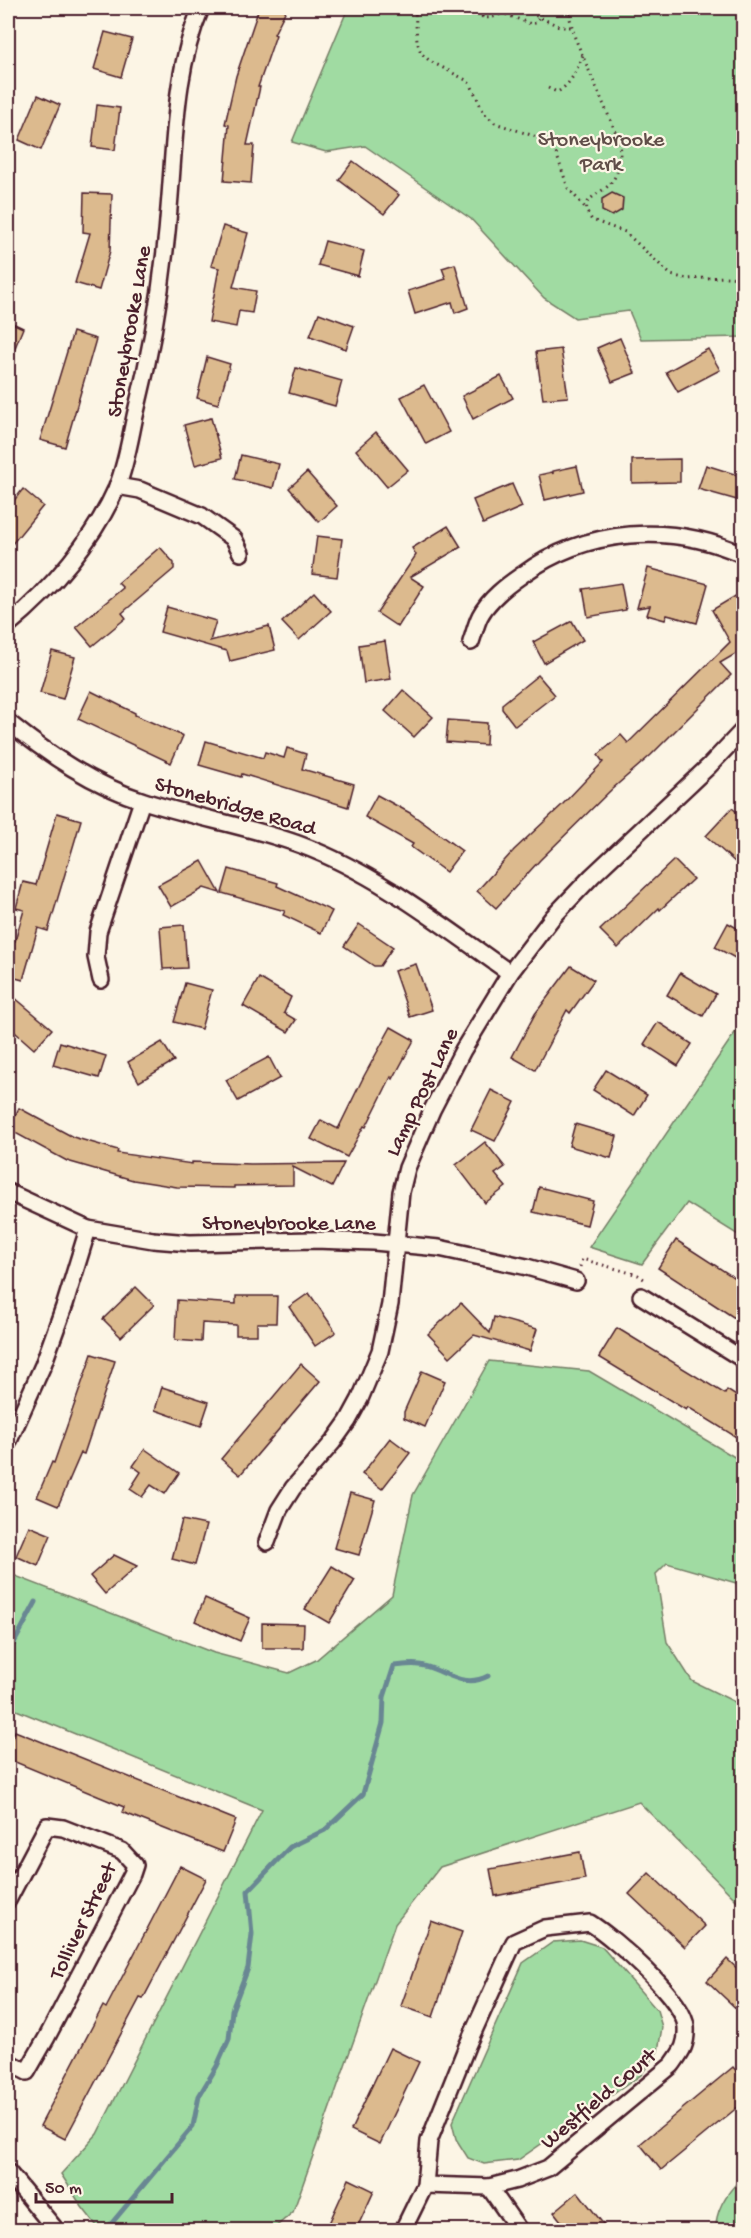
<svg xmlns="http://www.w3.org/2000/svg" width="751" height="2238" viewBox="0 0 751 2238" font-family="'Gochi Hand',sans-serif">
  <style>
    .green { fill: #a0dba2; stroke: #757d66; stroke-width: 1.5 }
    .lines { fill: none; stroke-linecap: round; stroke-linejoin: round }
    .stream { stroke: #698793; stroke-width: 5 }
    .building { fill: #dcba8e; stroke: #4a1f2b; stroke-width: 1.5 }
    .minor-casing { stroke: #4a1f2b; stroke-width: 20 }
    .path { stroke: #4a1f2b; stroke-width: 3; stroke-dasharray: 1.5 4.5; stroke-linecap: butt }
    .minor { stroke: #fcf5e5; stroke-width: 15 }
    .labels { text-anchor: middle; stroke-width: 4.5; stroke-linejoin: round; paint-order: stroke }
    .park-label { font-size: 22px; fill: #604e49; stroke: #fcf5e5 }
    .street-label { font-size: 22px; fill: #4a1f2b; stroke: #fcf5e5 }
  </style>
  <rect width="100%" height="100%" fill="#fcf5e5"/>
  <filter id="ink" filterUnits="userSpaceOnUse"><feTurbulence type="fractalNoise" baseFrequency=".0167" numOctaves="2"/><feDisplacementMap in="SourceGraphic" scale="12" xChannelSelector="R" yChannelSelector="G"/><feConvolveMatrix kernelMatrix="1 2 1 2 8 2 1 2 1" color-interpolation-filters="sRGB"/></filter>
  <g filter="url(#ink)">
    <g class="green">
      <polygon points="348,8 743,8 743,337 641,339 629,311 575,318 544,298 471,219 365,146 326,152 292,142"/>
      <polygon points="743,1021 743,1238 687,1203 642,1264 589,1247"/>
      <polygon points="489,1361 589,1371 743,1462 743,1585 667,1563 656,1574 667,1642 692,1681 743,1706 743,1907 639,1802 440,1867 395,1924 293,2212 272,2230 100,2230 82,2207 61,2174 97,2134 262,1810 9,1707 8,1709 8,1573 214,1653 289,1673 316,1660 392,1595 413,1495"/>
      <polygon points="580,1940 602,1947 657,2010 662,2027 658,2051 641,2075 518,2160 484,2164 468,2158 456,2139 452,2123 523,1963 553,1942"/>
      <path d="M743,2177V2230H716C715,2209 728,2191 743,2177Z"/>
    </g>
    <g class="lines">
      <g class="stream">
        <polyline points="8,1654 36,1602"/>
        <path d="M106,2230L193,2126L199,2096L217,2066L229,2039L232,2010L248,1968L252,1934L248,1891L290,1847L325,1830L363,1794L383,1723L384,1697L394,1666C406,1665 416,1663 428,1667C449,1674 465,1688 488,1676"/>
      </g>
    </g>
    <g class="building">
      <polygon points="259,8 287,8 274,34 276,35 258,87 260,87 247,145 254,145 251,183 224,181 229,125 225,124 236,76"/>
      <polygon points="105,32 132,39 121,77 94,69"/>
      <polygon points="38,95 60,105 41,150 19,140"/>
      <polygon points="97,105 120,108 115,150 92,147"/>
      <polygon points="353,161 399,195 384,214 339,180"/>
      <polygon points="84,193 112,194 110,251 99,290 75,283 90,233 83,232"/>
      <polygon points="612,193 623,198 622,210 612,216 602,211 602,199"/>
      <polygon points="223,226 248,233 233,287 256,291 252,313 239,311 236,327 209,322 219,268 211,266"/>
      <polygon points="325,241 364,251 358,276 318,265"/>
      <polygon points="455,264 468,308 455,313 452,302 415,314 408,291 446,279 442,268"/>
      <polygon points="319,313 354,326 346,349 310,336"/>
      <polygon points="8,321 23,328 8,365"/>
      <polygon points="73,332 96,339 65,447 40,440"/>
      <polygon points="620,338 635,373 612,382 597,348"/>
      <polygon points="561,349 568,397 543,399 536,352"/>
      <polygon points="708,349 720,370 678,392 666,372"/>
      <polygon points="207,357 230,364 218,404 197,398"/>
      <polygon points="296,368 342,381 335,406 289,393"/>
      <polygon points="501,376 513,398 473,419 462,396"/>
      <polygon points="424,385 449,432 426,444 401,397"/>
      <polygon points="211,418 222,458 195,465 184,425"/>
      <polygon points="376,432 408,470 387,487 356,450"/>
      <polygon points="241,455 279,464 273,488 235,479"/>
      <polygon points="680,459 680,482 632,483 632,460"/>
      <polygon points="706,465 744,477 744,502 698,489"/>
      <polygon points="577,466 583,491 545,500 539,475 552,472 553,474 553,471"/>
      <polygon points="307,472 337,506 319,522 289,488"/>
      <polygon points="512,484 522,507 483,524 473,500"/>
      <polygon points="23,489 43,506 8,549 8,508"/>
      <polygon points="448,526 461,547 410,577 424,586 398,627 377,613 416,555 412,548"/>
      <polygon points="317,536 342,539 337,577 312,574"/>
      <polygon points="160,547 174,563 174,569 122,613 126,618 92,646 76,627 123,588 118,583"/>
      <polygon points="648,568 708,584 697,623 667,615 665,620 647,615 650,606 637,608"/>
      <polygon points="621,583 626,610 588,617 583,589"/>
      <polygon points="314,592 331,611 299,640 282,622"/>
      <polygon points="737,595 744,606 744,664 737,653 720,663 731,675 651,755 611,790 540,860 496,908 477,891 514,850 562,805 603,762 598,755 621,735 628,743 730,642 712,610"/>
      <polygon points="167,607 216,621 210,641 269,626 275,650 230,661 227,651 160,632"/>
      <polygon points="572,621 583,640 544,663 533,642"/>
      <polygon points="385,641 391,679 364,683 359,645"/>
      <polygon points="52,651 75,657 63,699 40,693"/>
      <polygon points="538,675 555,695 515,726 502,709 502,704"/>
      <polygon points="403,690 433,717 414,737 385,711"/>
      <polygon points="91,691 135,713 135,715 183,736 171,763 78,719"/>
      <polygon points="448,720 487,723 486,745 446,742"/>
      <polygon points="206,741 263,758 265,752 284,758 287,748 306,754 302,769 354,784 348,807 242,774 241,777 199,765"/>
      <polygon points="377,795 410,813 462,851 446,872 411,847 413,844 365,817"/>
      <polygon points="732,808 744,818 744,855 736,863 706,836"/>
      <polygon points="57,813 81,820 48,931 38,928 23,980 8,976 8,939 15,941 24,910 16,908 23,882 36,885"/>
      <polygon points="674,860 693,879 660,910 659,908 618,948 600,930"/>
      <polygon points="202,861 220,893 204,888 171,907 158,885"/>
      <polygon points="229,869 278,883 277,886 332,911 321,933 283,915 285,911 222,893"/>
      <polygon points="728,923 744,932 744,963 715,947"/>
      <polygon points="359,924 393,947 380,966 374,966 344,946"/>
      <polygon points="184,925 187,968 163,969 160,927"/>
      <polygon points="416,964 432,1010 410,1017 394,971"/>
      <polygon points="571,966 594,980 570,1013 567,1010 535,1070 512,1057 535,1014"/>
      <polygon points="680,973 716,994 703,1016 667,995"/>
      <polygon points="259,978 291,997 284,1013 296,1020 288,1032 243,1006"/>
      <polygon points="185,983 212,990 201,1029 174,1022"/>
      <polygon points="14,997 52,1029 34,1049 8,1026 8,1004"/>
      <polygon points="658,1022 692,1044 678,1066 644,1044"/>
      <polygon points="391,1027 414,1040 393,1079 391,1077 366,1127 364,1126 347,1157 311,1139 321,1120 338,1129 364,1076"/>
      <polygon points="60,1042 106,1056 99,1078 53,1065"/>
      <polygon points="162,1042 174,1061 139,1082 128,1062"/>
      <polygon points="269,1057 280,1078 238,1101 226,1080"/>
      <polygon points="606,1070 647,1095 634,1116 593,1090"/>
      <polygon points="491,1090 515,1102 495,1141 471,1130"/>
      <polygon points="19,1108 73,1137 118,1150 117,1153 192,1164 192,1162 251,1164 344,1163 332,1187 293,1167 293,1185 234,1186 234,1188 177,1187 133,1180 67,1161 8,1129"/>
      <polygon points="575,1124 617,1136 611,1158 569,1146"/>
      <polygon points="485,1142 505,1167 495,1174 506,1187 485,1203 456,1165"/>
      <polygon points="539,1187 593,1201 587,1225 533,1212"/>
      <polygon points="676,1240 744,1284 744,1324 658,1268"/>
      <polygon points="136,1287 154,1305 121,1337 103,1319"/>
      <polygon points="309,1293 336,1332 315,1346 289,1307"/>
      <polygon points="236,1296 277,1296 276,1323 257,1323 257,1335 236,1335 236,1325 202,1323 201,1342 175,1340 177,1300 236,1304"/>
      <polygon points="461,1303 490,1333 494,1317 537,1329 530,1351 474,1335 450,1357 428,1334"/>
      <polygon points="617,1328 725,1394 727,1390 744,1401 744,1442 688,1407 686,1410 599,1357"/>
      <polygon points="92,1354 115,1361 84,1454 81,1453 58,1506 37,1497 52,1462 54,1463"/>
      <polygon points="301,1364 320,1381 240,1475 221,1459"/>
      <polygon points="422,1371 445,1381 425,1427 404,1418 404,1412"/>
      <polygon points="162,1387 209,1402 201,1426 155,1410"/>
      <polygon points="390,1438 410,1453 382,1489 362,1474"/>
      <polygon points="145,1449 179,1473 165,1494 151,1485 142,1497 130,1489 141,1472 133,1466"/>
      <polygon points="350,1493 375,1500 359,1555 334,1548"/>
      <polygon points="182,1520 206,1525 195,1565 172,1559"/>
      <polygon points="29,1526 51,1535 38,1566 16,1556"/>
      <polygon points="114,1555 137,1566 105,1594 90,1576"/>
      <polygon points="332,1566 355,1580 329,1623 305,1609"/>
      <polygon points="205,1598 250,1618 240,1641 195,1621"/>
      <polygon points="262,1623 304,1624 303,1648 262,1648"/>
      <polygon points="15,1731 236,1820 223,1852 122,1812 124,1807 8,1759 8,1747"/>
      <polygon points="580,1852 585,1879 495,1896 490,1869"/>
      <polygon points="180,1866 206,1879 143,1999 140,1998 65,2139 40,2126 103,2006 106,2008"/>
      <polygon points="649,1873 705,1926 685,1947 629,1894"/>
      <polygon points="431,1921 462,1932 433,2017 401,2006"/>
      <polygon points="727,1959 744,1975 744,2016 707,1981"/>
      <polygon points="390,2048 419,2062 380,2144 351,2130"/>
      <polygon points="733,2067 744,2080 744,2102 661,2170 640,2144"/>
      <polygon points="349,2179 374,2191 356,2230 326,2230"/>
      <polygon points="578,2192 608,2230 568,2230 554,2212"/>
    </g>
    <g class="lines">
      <defs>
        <g id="minor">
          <polyline points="117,486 140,490 202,516 234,539 241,553"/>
          <path d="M8,625C52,589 94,539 117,487C126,465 130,439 135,416C153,344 165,270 170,196C175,133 176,66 201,8"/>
          <path d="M471,642C474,634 476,624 480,616C489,599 506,586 522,575C586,528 671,522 744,555"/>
          <path d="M8,722C49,755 93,785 144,801C196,818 250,826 301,845C378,874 443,926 510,973"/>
          <polyline points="101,980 96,957 98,932 142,801"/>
          <polyline points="8,1192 88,1229 153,1240 190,1243 314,1240 374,1242 439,1248 527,1267 576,1281"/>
          <polyline points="641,1296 744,1360"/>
          <polyline points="8,1443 43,1365 65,1304 88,1229"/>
          <polyline points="267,1542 279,1510 293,1488 333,1442 348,1421 360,1399 380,1351 390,1304 401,1192 407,1168 432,1110 463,1050 510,973 552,918 592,876 709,766 744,729"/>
          <polyline points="8,1900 47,1826 63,1828 122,1851 135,1865 132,1874 47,2037 27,2072 8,2062"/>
          <polyline points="8,2172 56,2230"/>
          <polyline points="489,2187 519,2230"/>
          <path d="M403,2230L425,2185L429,2141L467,2046L514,1942L545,1928L590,1923C614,1938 684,1999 686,2027C687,2045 682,2051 672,2065L548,2168L517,2180L489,2187L425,2185"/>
        </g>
      </defs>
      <use href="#minor" class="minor-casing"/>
      <g class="path">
        <polyline points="415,8 417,41 421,53 430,61 466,80 471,85 484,113 495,123 546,140 555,150 568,188 587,210"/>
        <path d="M473,8C479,20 491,20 502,13"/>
        <polyline points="489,8 531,24 536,23 543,8"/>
        <path d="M572,8L569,15L575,38L616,133C622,149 622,170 610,184C600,195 576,199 592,220L625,232L671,275L687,279L725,277L744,278"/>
        <polyline points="530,13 561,27 572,27"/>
        <polyline points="482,17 486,8"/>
        <path d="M548,88L557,92C571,85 577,69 583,55"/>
        <polyline points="580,1267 582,1259 638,1275 644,1279"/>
      </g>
      <use href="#minor" class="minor"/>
    </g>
  </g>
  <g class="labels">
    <g class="park-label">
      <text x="601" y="145">Stoneybrooke<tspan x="601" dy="25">Park</tspan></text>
    </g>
    <g class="street-label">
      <text transform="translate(127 331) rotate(-80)" y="8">Stoneybrooke Lane</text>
      <text transform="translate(236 804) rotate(16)" y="8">Stonebridge Road</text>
      <text transform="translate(420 1091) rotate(-64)" y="8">Lamp Post Lane</text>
      <text x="289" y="1229">Stoneybrooke Lane</text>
      <text transform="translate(81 1920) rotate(-64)" y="8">Tolliver Street</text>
      <text transform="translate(597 2097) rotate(-40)" y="8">Westfield Court</text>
    </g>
  </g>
  <rect width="751" height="2238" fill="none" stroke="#fcf5e5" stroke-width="30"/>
  <rect x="15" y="15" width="721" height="2208" fill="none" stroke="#4a1f2b" stroke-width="2" filter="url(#ink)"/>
  <path d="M36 2193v9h136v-9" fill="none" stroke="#4a1f2b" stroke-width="3"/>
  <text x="45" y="2193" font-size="18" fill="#4a1f2b" stroke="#fcf5e5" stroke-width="4.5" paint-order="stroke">50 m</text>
</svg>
